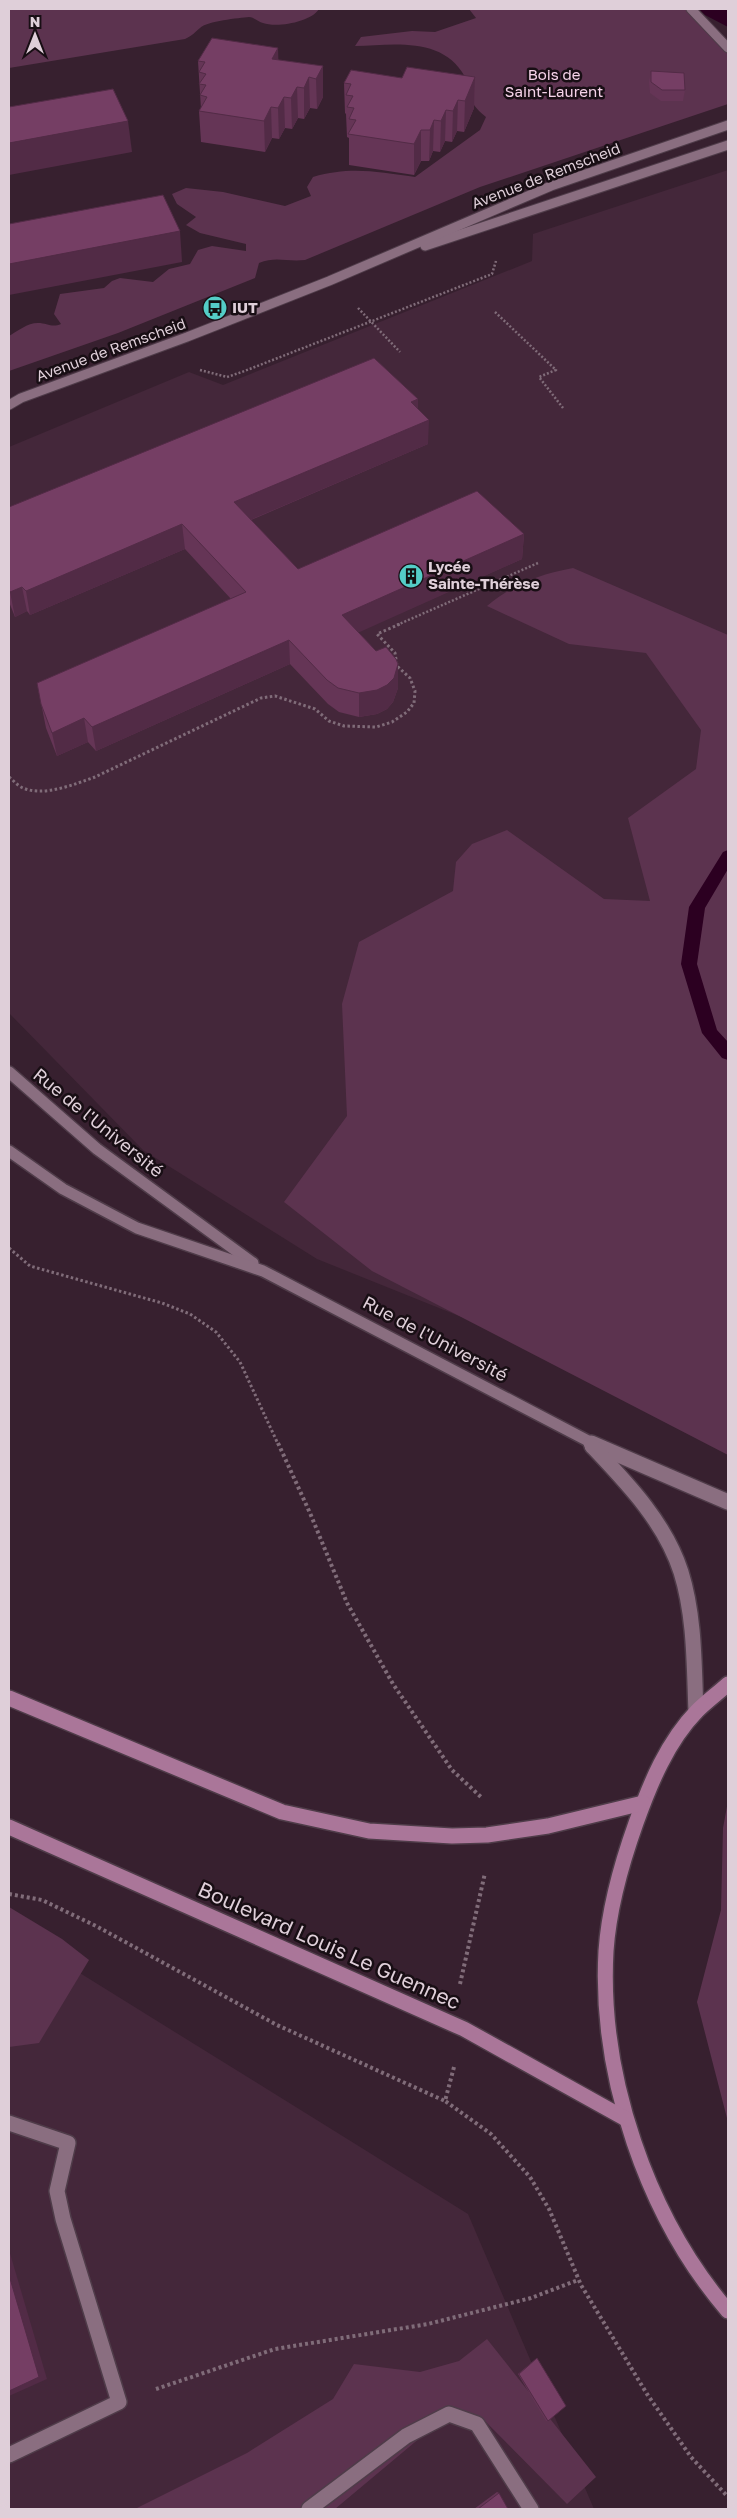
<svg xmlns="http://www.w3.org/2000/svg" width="737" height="2518" viewBox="0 0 737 2518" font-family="'Golos Text',sans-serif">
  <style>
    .built { fill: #44273a }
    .green { fill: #5c334f }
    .water { fill: #2c0021 }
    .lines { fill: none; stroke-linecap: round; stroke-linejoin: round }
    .stream { fill: #2c0021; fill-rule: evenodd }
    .service-far1-casing { stroke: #4f3c49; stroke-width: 11 }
    .service-casing { stroke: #4f3c49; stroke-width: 18 }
    .minor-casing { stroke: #4f3c49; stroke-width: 18 }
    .tertiary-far2-casing { stroke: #4f3c49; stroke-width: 11 }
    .tertiary-far1-casing { stroke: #4f3c49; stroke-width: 14 }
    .tertiary-casing { stroke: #4f3c49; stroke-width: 18 }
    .primary-casing { stroke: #4f3c49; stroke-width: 18 }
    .path-far2 { stroke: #806c79; stroke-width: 2.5; stroke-dasharray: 2 2; stroke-linecap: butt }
    .path-far1 { stroke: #806c79; stroke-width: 3; stroke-dasharray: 2.5 2.5; stroke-linecap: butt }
    .path { stroke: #806c79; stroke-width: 4; stroke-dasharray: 3 3; stroke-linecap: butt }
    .service-far1 { stroke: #8a6e80; stroke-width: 9 }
    .service { stroke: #8a6e80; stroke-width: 15 }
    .minor { stroke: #8a6e80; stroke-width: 15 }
    .tertiary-far2 { stroke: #8a6e80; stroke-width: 9 }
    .tertiary-far1 { stroke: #8a6e80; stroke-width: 11 }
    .tertiary { stroke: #8a6e80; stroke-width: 15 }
    .primary { stroke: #aa7699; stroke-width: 15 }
    .wall { fill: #653556 }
    .shaded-wall { fill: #522b46 }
    .building { fill: #753e64; stroke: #522b46 }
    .labels { text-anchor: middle; stroke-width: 5; stroke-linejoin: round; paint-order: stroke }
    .far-park-label { font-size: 15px; fill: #f6d3e9; stroke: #180e14 }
    .far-street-label { font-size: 15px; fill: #dfcfd9; stroke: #180e14 }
    .far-poi-label { font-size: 15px; font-weight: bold; fill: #dfcfd9; stroke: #180e14; text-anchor: start }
    .street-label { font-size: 18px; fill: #dfcfd9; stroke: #180e14 }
    .near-street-label { font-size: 21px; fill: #dfcfd9; stroke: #180e14 }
  </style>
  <rect width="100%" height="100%" fill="#37202f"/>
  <g class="built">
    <polygon points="728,170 728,1424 317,1259 143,1150 9,1013 9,447 189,372 223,385 532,261 533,234"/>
    <polygon points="9,1929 468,2214 594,2509 9,2509"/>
  </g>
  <g class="green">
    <path d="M9,9H319C311,22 277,28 263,23C258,22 254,17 249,17C239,18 207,21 200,28C195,32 192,36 185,39L9,68Z"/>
    <path d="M469,9H696L728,53V104L480,187L305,260C286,262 276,256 259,263L255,278L118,333L9,371V336C18,331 27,323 38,323C47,323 52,328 61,324L54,314L60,294L104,288L112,281L120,278L153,282L169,269L190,264L198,250L212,246L246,251V244L200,233L186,225L196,217L177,204L172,194L186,188L223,192L285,206L311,196L307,187L313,177C351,166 377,172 415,177L480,130L486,117C464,99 475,97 465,77C443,36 393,45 355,46L361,37L412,31L435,32L476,18Z"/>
    <path d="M573,568L728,635V1455L372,1271L284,1202L347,1116L342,1004L359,942L453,891L456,862L472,844L507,830L604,899L650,901L628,818L696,769L701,730L646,653L569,644L487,606C515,583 538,575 573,568Z"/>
    <polygon points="728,1801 728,2122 697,2002 721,1910 723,1828"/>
    <polygon points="9,1907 62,1939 89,1960 39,2043 9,2047"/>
    <polygon points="487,2339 596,2477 567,2504 482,2418 433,2427 335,2509 135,2509 247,2453 333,2399 354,2364 420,2372 459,2361"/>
  </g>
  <polygon class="water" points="699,9 728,9 728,27 705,15"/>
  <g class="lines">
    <polygon class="stream" points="728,850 728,869 705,908 697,964 717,1030 728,1042 728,1060 722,1058 702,1033 681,964 689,907 723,852"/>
    <defs>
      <polyline id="service-far1" points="691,9 728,48"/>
      <polyline id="service" points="309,2509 406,2436 449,2414 477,2424 531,2509"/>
      <polyline id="minor" points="9,2123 68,2143 57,2191 63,2219 119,2402 9,2455"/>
      <g id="tertiary-far2">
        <polyline points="425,246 728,145"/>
        <polyline points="9,405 21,398 187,337 329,281 551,186 728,125"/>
      </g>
      <g id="tertiary-far1">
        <polyline points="9,1072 97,1149 253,1263"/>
        <polyline points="9,1151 63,1189 137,1228 263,1271 594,1444"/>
      </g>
      <g id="tertiary">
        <polyline points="591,1443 728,1502"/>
        <path d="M592,1446C627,1483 665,1522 681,1572C695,1617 694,1666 696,1712"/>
      </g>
      <g id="primary">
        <path d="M728,1684C718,1693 706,1702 697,1711C667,1742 650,1784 636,1823C621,1865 609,1907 606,1951C599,2075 647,2217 728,2311"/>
        <polyline points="9,1698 282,1812 369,1831 452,1836 487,1835 548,1826 643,1803"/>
        <polyline points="9,1827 464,2029 626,2119"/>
      </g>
    </defs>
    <use href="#service-far1" class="service-far1-casing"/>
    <use href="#service" class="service-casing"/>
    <use href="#minor" class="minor-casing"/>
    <use href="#tertiary-far2" class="tertiary-far2-casing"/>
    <use href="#tertiary-far1" class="tertiary-far1-casing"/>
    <use href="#tertiary" class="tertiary-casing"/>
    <use href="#primary" class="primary-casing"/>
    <g class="path-far2">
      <polyline points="358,308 400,352"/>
      <polyline points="495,312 556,370 539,377 563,408"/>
      <polyline points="200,370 227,377 242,372 492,274 496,261"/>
      <polyline points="397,625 538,563"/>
    </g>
    <g class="path-far1">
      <path d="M9,777C13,780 17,785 21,787C42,798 75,784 95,777L261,698L275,696L315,709L329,721L344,726L376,727L392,722L407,712L414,703L415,691L410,678L397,666L395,653L377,634L400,624"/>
      <polyline points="9,1248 30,1266 162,1303 190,1314 216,1332 240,1362 278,1444"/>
    </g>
    <g class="path">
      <polyline points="278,1443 310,1513 347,1603 393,1684 452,1770 482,1798"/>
      <polyline points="9,1894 42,1900 96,1926 277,2025 445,2101"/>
      <polyline points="460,1984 485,1873"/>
      <polyline points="454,2067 445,2101 491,2134 530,2177 549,2209 581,2285 647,2394 691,2457 728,2497"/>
      <polyline points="156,2389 275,2349 428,2324 531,2298 578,2280"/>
    </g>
    <use href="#service-far1" class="service-far1"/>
    <use href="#service" class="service"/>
    <use href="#minor" class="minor"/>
    <use href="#tertiary-far2" class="tertiary-far2"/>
    <use href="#tertiary-far1" class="tertiary-far1"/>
    <use href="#tertiary" class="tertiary"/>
    <use href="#primary" class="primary"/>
  </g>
  <g class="wall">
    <polygon points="278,48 278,60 323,66 323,97 317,109 310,108 304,119 298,118 292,129 285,128 279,139 272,138 265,152 201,142 199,111 201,109 198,61"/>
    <polygon points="651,71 685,90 683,101 661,101 650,93 649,82"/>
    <polygon points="475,77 474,108 464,132 457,131 452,142 445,141 440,152 433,151 429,161 421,161 414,175 349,165 349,138 347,137 346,114 345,113 344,83 402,78"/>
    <polygon points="418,399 418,409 428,444 251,520 298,569 524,534 522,559 358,632 376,651 398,664 398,688 393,702 387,709 377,714 359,717 339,712 328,704 290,664 96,751 88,742 57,756 46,728 37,683 231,599 185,549 30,615 27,611 15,617 9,602 9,507"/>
    <polygon points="537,2358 548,2421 546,2421 518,2374"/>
    <polygon points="497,2492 499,2493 508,2509 474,2509"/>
  </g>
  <g class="shaded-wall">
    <polygon points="278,48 279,78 272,59"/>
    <polygon points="323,66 323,97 317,109 316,79"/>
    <polygon points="309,77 310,108 304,119 304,88"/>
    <polygon points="475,77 474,108 464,132 465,101"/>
    <polygon points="297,87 298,118 292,129 291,98"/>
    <polygon points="284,97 285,128 279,139 278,108"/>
    <polygon points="458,100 457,131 452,142 453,111"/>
    <polygon points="271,107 272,138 265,152 264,121"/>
    <polygon points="446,110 445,141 440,152 441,121"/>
    <polygon points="434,120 433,151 429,161 430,130"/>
    <polygon points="128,121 132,152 9,175 9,143"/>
    <polygon points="421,130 421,161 414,175 414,144"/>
    <polygon points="180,231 182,262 9,295 9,264"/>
    <polygon points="418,399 418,424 411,402"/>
    <polygon points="429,420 428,444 236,526 234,502"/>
    <polygon points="182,524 185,549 30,615 26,591"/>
    <polygon points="524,534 522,559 342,640 342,615"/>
    <polygon points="22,587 27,611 15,617 10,592"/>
    <polygon points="289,640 290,664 96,751 92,727"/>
    <polygon points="398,664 398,688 393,702 387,709 377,714 359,717 359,693"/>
    <polygon points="84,718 88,742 57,756 52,733"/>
    <polygon points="9,2250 47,2379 9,2396"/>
  </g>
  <g class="building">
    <polygon points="212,38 278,48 272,59 323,66 316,79 309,77 304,88 297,87 291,98 284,97 278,108 271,107 264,121 199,111 207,97 200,95 206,85 199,84 206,74 199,72 205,62 198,61"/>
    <polygon points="407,67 475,77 465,101 458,100 453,111 446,110 441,121 434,120 430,130 421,130 414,144 348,134 356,120 349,119 354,108 347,107 353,96 346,95 351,84 344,83 351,70 402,78"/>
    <polygon points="651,71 684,73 685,90 662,90 651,82"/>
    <polygon points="113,89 128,121 9,143 9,107"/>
    <polygon points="163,195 180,231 9,264 9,224"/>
    <polygon points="374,358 418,399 411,402 429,420 234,502 298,569 477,491 524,534 342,615 376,651 386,647 396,659 398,664 394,678 387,685 377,690 359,693 338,688 327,680 289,640 92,727 84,718 52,733 41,704 37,683 246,592 182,524 26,591 22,587 10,592 9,589 9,507"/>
    <polygon points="9,2275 39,2377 9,2391"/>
    <polygon points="537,2358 566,2406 548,2421 519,2374"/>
    <polygon points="499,2493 508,2509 478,2509"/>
  </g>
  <defs>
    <symbol id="bus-disc" viewBox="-11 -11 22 22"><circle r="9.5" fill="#54cdc7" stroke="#180e14"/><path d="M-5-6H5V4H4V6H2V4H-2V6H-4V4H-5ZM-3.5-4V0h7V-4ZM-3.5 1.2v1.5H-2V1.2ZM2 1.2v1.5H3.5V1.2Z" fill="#111"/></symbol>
    <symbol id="building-disc" viewBox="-11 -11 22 22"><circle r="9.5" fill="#54cdc7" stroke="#180e14"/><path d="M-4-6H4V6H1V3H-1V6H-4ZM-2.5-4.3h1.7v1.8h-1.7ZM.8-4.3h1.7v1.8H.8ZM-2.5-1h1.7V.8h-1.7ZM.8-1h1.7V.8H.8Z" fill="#111"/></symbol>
  </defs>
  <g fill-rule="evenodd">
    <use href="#bus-disc" x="201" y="294" width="28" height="28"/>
    <use href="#building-disc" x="397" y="562" width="28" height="28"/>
  </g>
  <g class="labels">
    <g class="far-park-label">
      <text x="554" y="80">Bois de<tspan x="554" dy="17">Saint-Laurent</tspan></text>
    </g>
    <g class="far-street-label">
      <text transform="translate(546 176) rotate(-21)" y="5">Avenue de Remscheid</text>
      <text transform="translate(111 350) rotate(-20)" y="5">Avenue de Remscheid</text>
    </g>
    <g class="far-poi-label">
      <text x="232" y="313">IUT</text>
      <text x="428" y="572">Lycée<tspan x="428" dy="17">Sainte-Thérèse</tspan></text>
    </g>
    <g class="street-label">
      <text transform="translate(98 1123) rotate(39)" y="6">Rue de l'Université</text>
      <text transform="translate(435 1339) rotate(28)" y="6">Rue de l'Université</text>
    </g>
    <g class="near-street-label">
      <text transform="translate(329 1946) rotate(24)" y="7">Boulevard Louis Le Guennec</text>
    </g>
  </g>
  <rect width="737" height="2518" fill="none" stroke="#dfcfd9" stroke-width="20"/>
  <g transform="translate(35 35)" stroke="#180e14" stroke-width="4" paint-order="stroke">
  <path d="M0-4L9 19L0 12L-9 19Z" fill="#dfcfd9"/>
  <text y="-8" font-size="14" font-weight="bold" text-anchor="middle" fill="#dfcfd9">N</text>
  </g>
</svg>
